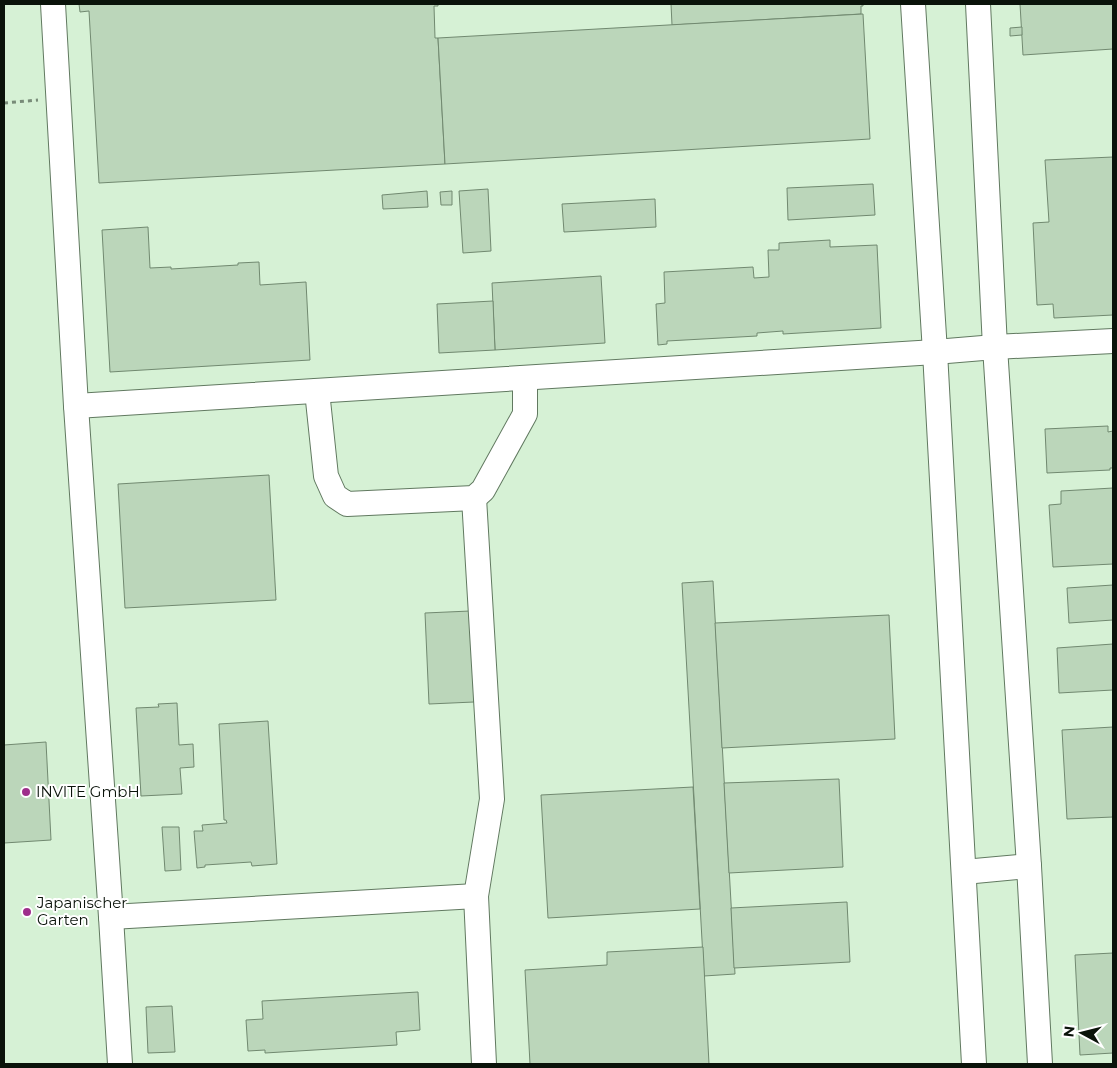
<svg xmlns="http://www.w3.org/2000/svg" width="1117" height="1068" viewBox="0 0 1117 1068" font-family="Montserrat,sans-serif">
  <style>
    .building { fill: #bbd6ba; stroke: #718970 }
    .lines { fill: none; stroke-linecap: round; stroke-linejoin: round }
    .minor-casing { stroke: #617960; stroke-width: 26 }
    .path { stroke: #788b78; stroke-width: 3; stroke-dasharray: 4 4; stroke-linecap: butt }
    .minor { stroke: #fff; stroke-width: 24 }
    .poi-dot { fill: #9e2e8b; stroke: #fff; stroke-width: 2 }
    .labels { text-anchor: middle; stroke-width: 4; stroke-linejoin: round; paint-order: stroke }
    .poi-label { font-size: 15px; fill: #0a130a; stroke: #fff; text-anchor: start }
  </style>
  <rect width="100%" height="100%" fill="#d6f1d5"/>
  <g class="building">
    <polygon points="79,4 438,4 438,6 434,6 435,38 438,38 445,164 99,183 89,11 80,12"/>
    <polygon points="671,4 863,4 863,6 861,6 861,14 672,25"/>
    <polygon points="1020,4 1113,4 1113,49 1023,55"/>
    <polygon points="863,14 870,139 445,164 438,38"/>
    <polygon points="1022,27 1022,35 1010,36 1010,28"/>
    <polygon points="1113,157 1113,315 1054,318 1053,304 1037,305 1033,223 1049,222 1045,160"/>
    <polygon points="873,184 875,215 788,220 787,188"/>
    <polygon points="488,189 491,251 463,253 459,191"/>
    <polygon points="427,191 428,207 383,209 382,195"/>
    <polygon points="452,191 452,205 441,205 440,192"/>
    <polygon points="655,199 656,227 564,232 562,204"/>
    <polygon points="148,227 150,268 171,267 171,269 238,265 238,263 259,262 260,285 306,282 310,360 110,372 102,230"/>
    <polygon points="830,240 830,247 877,245 881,328 783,334 783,331 757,333 757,336 667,341 667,344 658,345 656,304 665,303 664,272 753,267 754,278 769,277 768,250 779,250 779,243"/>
    <polygon points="601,276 605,343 495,350 492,283"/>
    <polygon points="493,301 495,350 439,353 437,304"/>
    <polygon points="1108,426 1108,432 1113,431 1113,468 1110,468 1110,470 1047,473 1045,429"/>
    <polygon points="269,475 276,600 125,608 118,484"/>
    <polygon points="1113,488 1113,564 1053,567 1049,505 1061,504 1061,491"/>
    <polygon points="713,581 735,974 704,976 682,583"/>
    <polygon points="1113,585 1113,620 1069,623 1067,588"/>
    <polygon points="470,611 474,702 429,704 425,613"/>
    <polygon points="889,615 895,739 722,748 715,623"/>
    <polygon points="1113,644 1113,690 1059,693 1057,648"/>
    <polygon points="177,703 179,745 193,744 194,767 180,768 182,794 141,796 136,708 159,707 158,704"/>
    <polygon points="268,721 277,864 252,866 251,862 205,865 205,867 197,868 194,831 203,831 202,825 227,823 226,820 224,820 219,724"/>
    <polygon points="1113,727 1113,817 1067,819 1062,730"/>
    <polygon points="46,742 51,840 4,843 4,745"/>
    <polygon points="839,779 843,867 729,873 724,783"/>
    <polygon points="693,787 700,909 548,918 541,795"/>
    <polygon points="162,827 179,827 181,870 165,871"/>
    <polygon points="847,902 850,962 734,968 731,908"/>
    <polygon points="703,947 709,1064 530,1064 525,970 607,965 607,952"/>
    <polygon points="1113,953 1113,1053 1080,1055 1075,955"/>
    <polygon points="418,992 420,1030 396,1032 397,1045 265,1053 265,1050 248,1051 246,1020 263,1019 262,1001"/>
    <polygon points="172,1006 175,1052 148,1053 146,1007"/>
  </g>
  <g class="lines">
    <defs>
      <g id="minor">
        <polyline points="53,4 76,406 935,352 995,347 1113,341"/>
        <polyline points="913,4 935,352 974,1064"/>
        <polyline points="978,4 995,347 1029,866 1040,1064"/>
        <polyline points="317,391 326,476 335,496 347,504 474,498 483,490 525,414 525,378"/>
        <polyline points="76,406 111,917 120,1064"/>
        <polyline points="474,498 492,799 476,896 484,1064"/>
        <polyline points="964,872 1029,866"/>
        <polyline points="111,917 476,896"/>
      </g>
    </defs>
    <use href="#minor" class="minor-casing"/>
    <polyline class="path" points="4,103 38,100"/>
    <use href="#minor" class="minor"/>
  </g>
  <g class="poi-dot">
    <circle cx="26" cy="792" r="5"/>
    <circle cx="27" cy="912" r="5"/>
  </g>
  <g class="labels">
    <g class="poi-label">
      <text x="36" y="797">INVITE GmbH</text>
      <text x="37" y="908">Japanischer<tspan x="37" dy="17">Garten</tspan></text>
    </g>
  </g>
  <rect width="1117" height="1068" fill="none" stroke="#0a130a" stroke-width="10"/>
  <g transform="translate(1082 1033) rotate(277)" stroke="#ffffff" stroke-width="4" paint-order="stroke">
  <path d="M0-4L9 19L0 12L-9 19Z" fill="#0a130a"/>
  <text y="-8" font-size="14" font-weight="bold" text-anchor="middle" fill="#0a130a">N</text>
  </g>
</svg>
